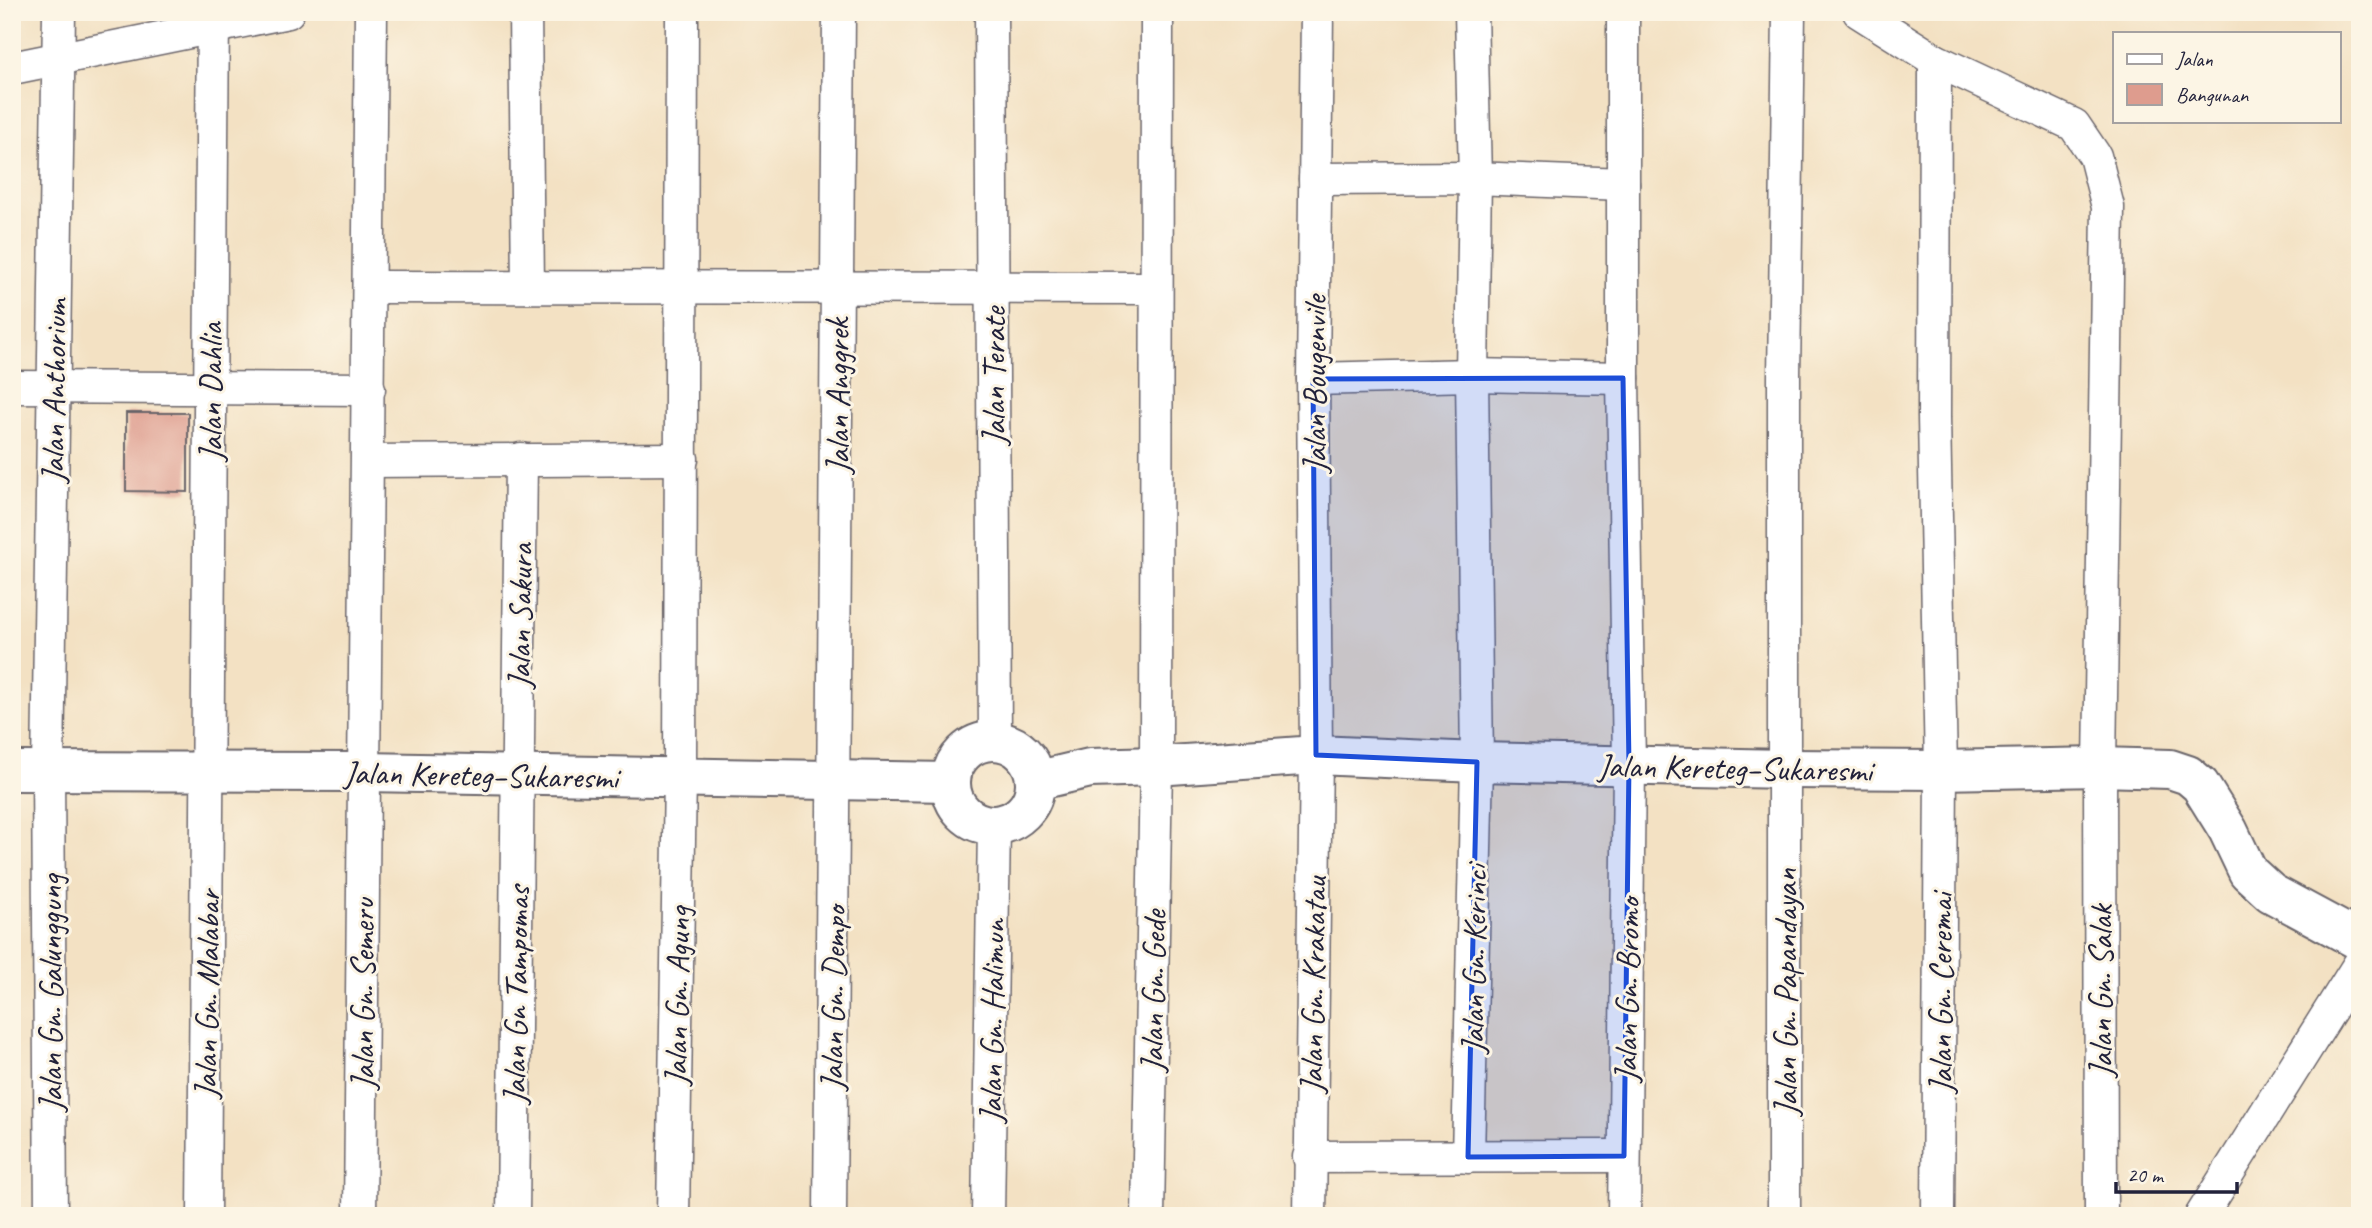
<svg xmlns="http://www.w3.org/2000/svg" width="2372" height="1228" viewBox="0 0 2372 1228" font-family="Caveat,sans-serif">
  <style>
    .building { fill: #de9c8e }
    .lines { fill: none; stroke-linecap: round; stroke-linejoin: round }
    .minor-casing { stroke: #6b656b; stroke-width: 35 }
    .tertiary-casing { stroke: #6b656b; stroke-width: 42 }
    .minor { stroke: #fff; stroke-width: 32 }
    .tertiary { stroke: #fff; stroke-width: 38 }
    .marked { fill: #1d4ed8; fill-opacity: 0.2; stroke: #1d4ed8; stroke-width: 5; stroke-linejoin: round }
    .labels { text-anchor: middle; stroke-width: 6; stroke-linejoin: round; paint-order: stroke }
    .street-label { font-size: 33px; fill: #22223b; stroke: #fcf5e5 }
  </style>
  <rect width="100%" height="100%" fill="#fcf5e5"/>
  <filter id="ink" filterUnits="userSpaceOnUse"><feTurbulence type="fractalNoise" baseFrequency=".0143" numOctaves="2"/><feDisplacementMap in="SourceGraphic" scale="14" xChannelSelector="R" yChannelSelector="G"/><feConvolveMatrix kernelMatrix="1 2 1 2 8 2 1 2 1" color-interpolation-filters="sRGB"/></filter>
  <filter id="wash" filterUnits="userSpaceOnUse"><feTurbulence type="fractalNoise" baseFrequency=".00686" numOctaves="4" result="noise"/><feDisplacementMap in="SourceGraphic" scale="28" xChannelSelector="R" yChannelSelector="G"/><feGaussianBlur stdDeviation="1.57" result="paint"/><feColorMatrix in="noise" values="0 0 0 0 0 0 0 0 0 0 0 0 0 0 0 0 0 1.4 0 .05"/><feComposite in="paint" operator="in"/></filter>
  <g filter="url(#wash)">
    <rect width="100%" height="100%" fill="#f3e1c3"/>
    <g id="blocks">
      <polygon class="building" points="126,413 188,413 188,492 126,491"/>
    </g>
  </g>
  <g filter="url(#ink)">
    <use href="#blocks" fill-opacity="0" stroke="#6b656b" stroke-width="2"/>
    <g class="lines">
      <defs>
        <g id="minor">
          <polyline points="525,12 528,287"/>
          <polyline points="991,12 995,739"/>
          <polyline points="1623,12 1623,378 1629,765 1624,1216"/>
          <polyline points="1859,12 1935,60 2074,125 2095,156 2108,207 2100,767 2101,1216"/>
          <polyline points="1935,60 1934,417 1941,770 1938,1216"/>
          <polyline points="12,68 288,12"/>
          <polyline points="1315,179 1475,178 1623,184"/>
          <polyline points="369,287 1155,288"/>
          <polyline points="1313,379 1472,375 1623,378"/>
          <polyline points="12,387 369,389"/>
          <polyline points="368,461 682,459"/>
          <polyline points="1309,1157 1624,1156"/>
          <polyline points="1468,1157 1477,762 1472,375 1475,178 1471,12"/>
          <polyline points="51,1216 48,770 59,12"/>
          <polyline points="204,1216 213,12"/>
          <polyline points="360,1216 371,12"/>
          <polyline points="513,1216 521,459"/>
          <polyline points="673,1216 680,776 682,12"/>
          <polyline points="830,1216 839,12"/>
          <polyline points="988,1216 994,826"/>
          <polyline points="1148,1216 1156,766 1157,12"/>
          <polyline points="1310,1216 1316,755 1313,379 1317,12"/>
          <polyline points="1784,1216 1784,377 1789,12"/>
          <polyline points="2201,1216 2360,963"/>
        </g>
        <g id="tertiary">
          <circle cx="993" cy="783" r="42"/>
          <polyline points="12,771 364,772 950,782"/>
          <polyline points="1035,781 1090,768 1156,766 1316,755 1477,762 1785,769 1941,770 2100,767 2170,769 2188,775 2200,785 2228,830 2248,872 2271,893 2360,941"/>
        </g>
      </defs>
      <use href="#minor" class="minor-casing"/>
      <use href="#tertiary" class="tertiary-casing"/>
      <use href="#minor" class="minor"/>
      <use href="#tertiary" class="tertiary"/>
    </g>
  </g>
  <path class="marked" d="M1623,378L1629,765L1624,1156L1468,1157L1477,762L1316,755L1313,379Z"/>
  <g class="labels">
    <g class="street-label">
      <text transform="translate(993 376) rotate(-90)" y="12">Jalan Terate</text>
      <text transform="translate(1314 384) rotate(-90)" y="12">Jalan Bougenvile</text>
      <text transform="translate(53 391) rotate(-89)" y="12">Jalan Anthorium</text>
      <text transform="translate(210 392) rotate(-90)" y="12">Jalan Dahlia</text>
      <text transform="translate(837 396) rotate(-90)" y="12">Jalan Anggrek</text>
      <text transform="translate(519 616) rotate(-89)" y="12">Jalan Sakura</text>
      <text transform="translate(1735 767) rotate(1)" y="12">Jalan Kereteg–Sukaresmi</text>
      <text transform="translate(481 774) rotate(1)" y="12">Jalan Kereteg–Sukaresmi</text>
      <text transform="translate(1473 959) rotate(-89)" y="12">Jalan Gn. Kerinci</text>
      <text transform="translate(1312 985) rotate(-89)" y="12">Jalan Gn. Krakatau</text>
      <text transform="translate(1626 990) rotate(-89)" y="12">Jalan Gn. Bromo</text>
      <text transform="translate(1152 991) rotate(-89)" y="12">Jalan Gn. Gede</text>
      <text transform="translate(2100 991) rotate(-90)" y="12">Jalan Gn. Salak</text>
      <text transform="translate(1785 992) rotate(-90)" y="12">Jalan Gn. Papandayan</text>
      <text transform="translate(50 993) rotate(-90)" y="12">Jalan Gn. Galunggung</text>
      <text transform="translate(1940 993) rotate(-90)" y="12">Jalan Gn. Ceremai</text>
      <text transform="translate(206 994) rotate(-89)" y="12">Jalan Gn. Malabar</text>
      <text transform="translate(362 994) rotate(-90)" y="12">Jalan Gn. Semeru</text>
      <text transform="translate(515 995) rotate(-89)" y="12">Jalan Gn Tampomas</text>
      <text transform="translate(676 996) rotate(-89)" y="12">Jalan Gn. Agung</text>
      <text transform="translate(832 998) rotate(-89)" y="12">Jalan Gn. Dempo</text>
      <text transform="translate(991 1021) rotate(-89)" y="12">Jalan Gn. Halimun</text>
    </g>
  </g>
  <rect width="2372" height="1228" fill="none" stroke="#fcf5e5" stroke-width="42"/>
  <rect x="2113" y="32" width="228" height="91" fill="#fcf5e5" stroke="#a5a1a1" stroke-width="2"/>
  <rect x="2127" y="54" width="35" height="10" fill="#ffffff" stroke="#a5a1a1" stroke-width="2"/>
  <text x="2176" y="66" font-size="21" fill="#22223b">Jalan</text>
  <rect x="2127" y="84" width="35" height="21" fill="#de9c8e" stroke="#a5a1a1" stroke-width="2"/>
  <text x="2176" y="102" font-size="21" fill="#22223b">Bangunan</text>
  <path d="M2116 1182v10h121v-10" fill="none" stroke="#22223b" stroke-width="3.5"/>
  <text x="2127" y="1182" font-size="21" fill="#22223b" stroke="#fcf5e5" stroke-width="5" paint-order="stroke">20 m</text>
</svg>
